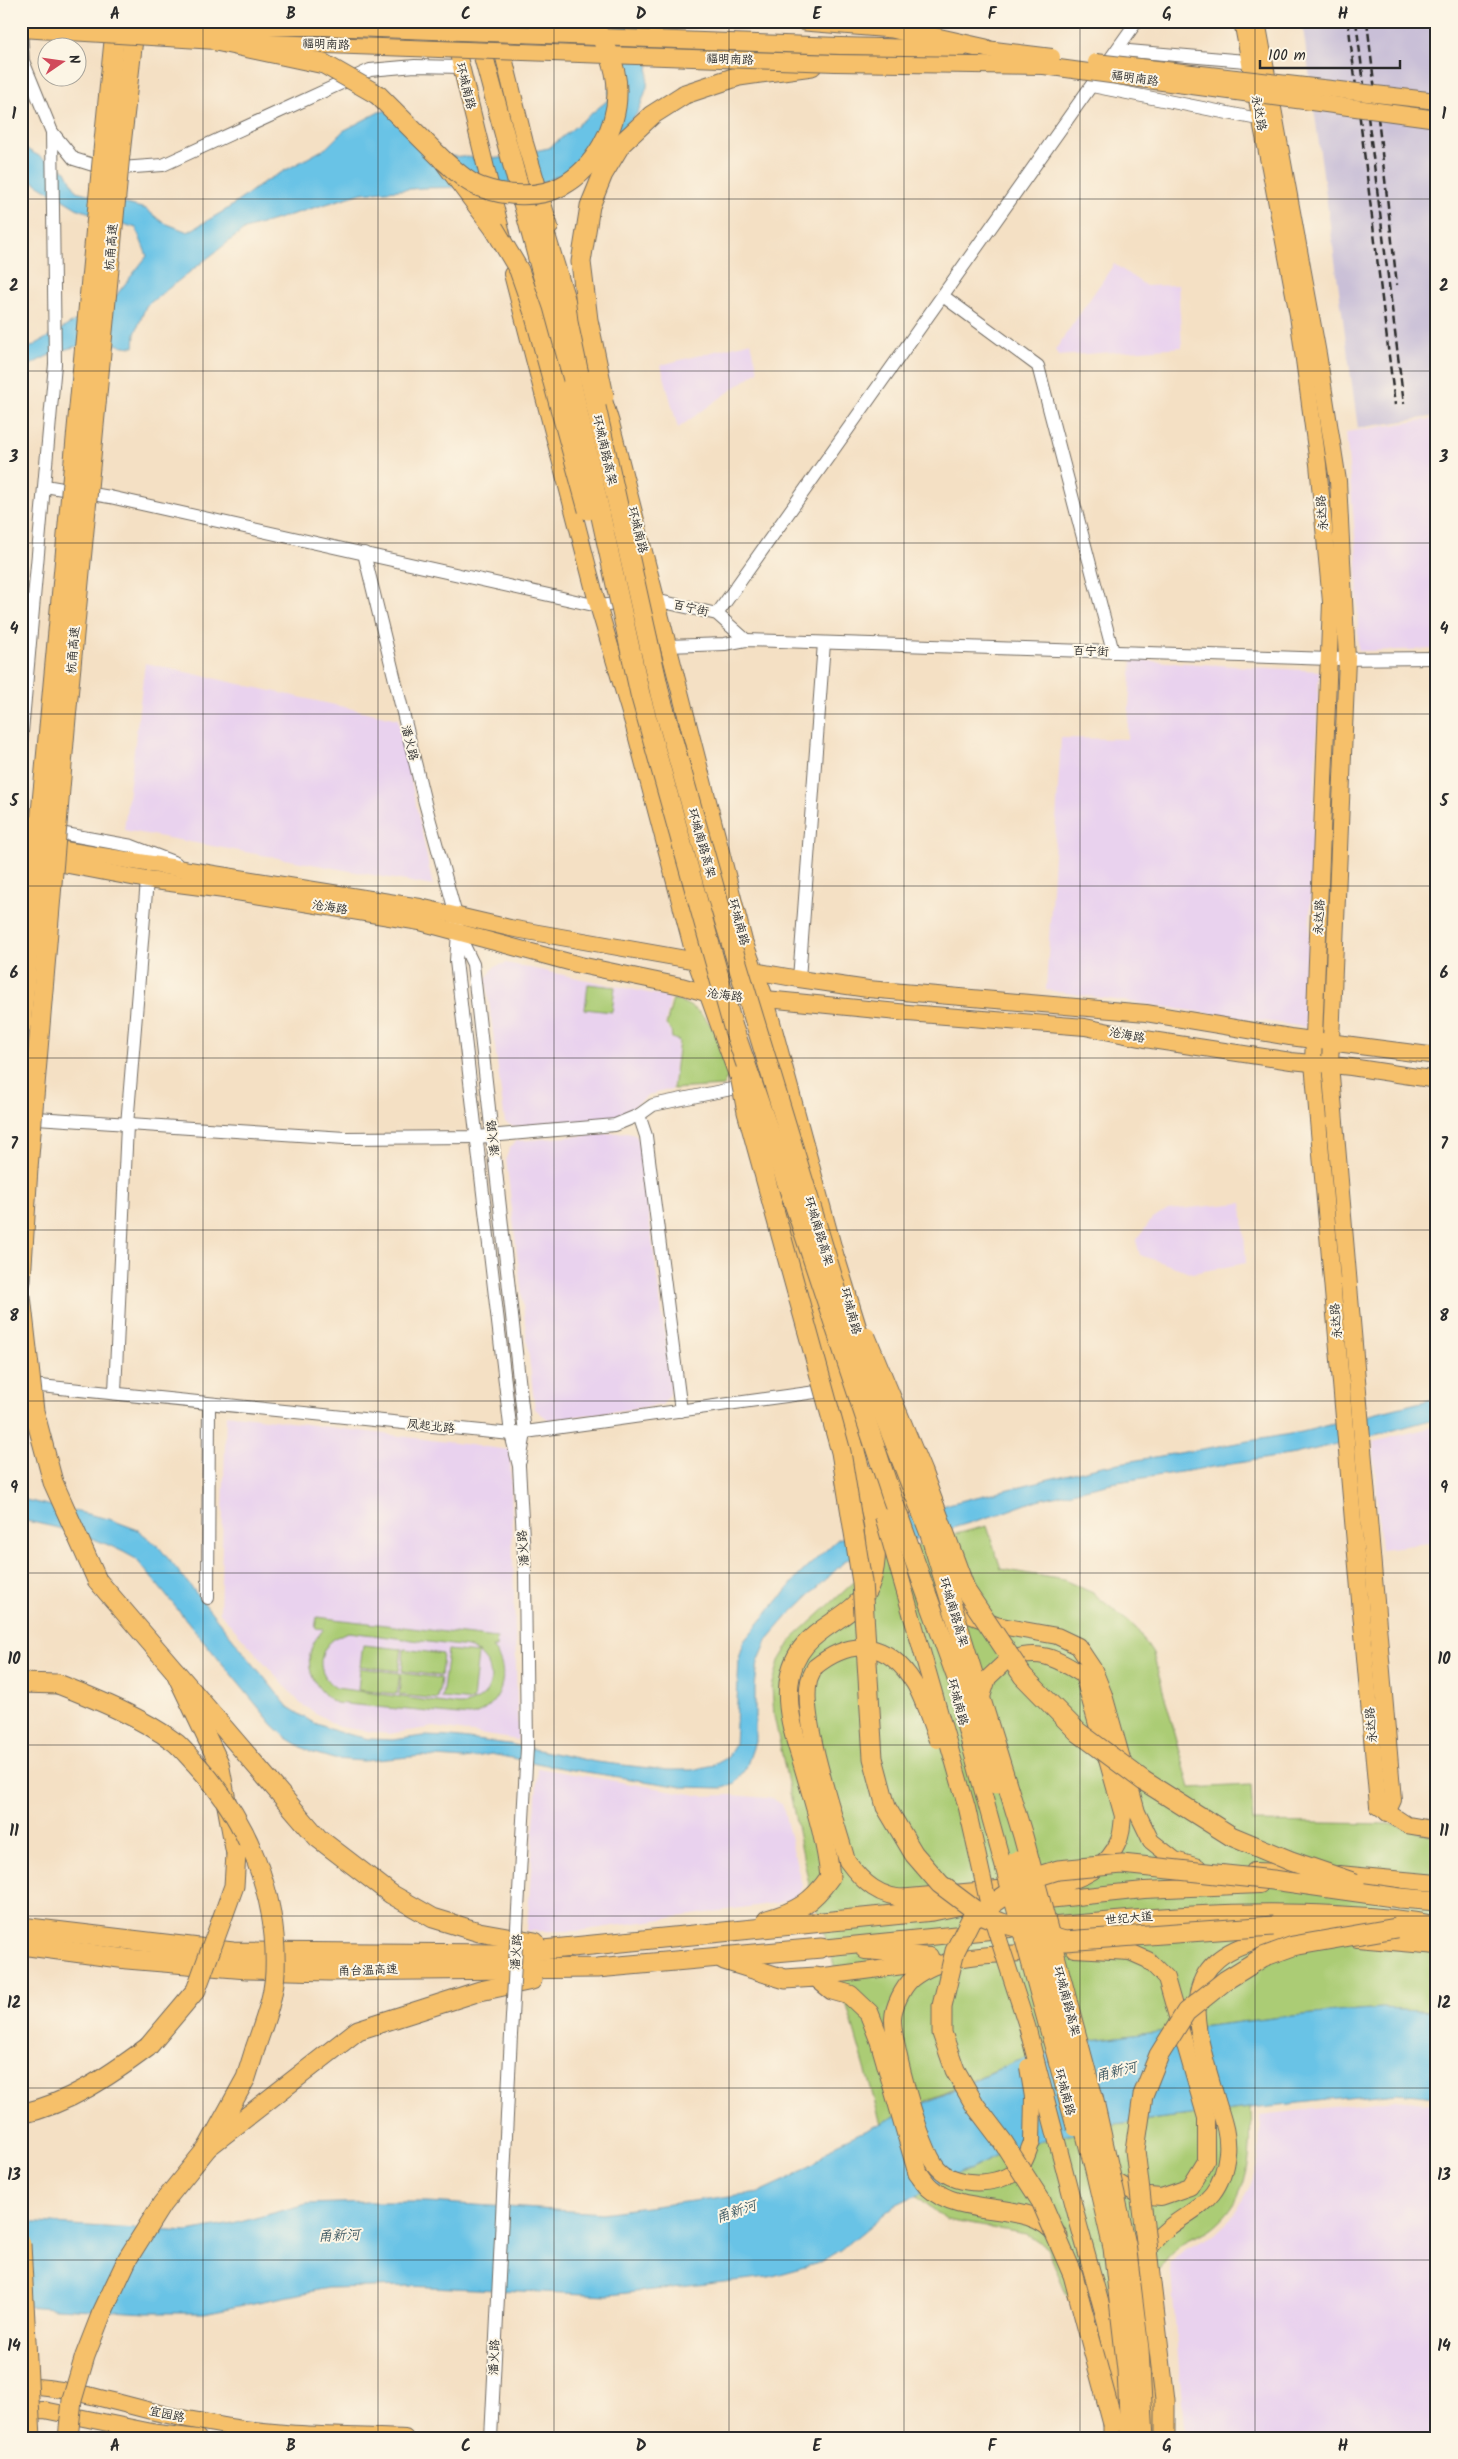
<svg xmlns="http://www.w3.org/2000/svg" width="1458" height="2459" viewBox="0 0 1458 2459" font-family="Kalam,'LXGW WenKai TC',sans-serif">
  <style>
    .built { fill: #e9d2ee }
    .industrial { fill: #c9bfd7 }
    .green { fill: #abcc74; stroke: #6b7c50; fill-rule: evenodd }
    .water { fill: #69c3e6; stroke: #4a7788 }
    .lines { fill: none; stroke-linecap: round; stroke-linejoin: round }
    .minor-casing { stroke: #716a61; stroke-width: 14 }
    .major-casing { stroke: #716a61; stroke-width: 18 }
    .highway-casing { stroke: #716a61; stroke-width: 21 }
    .minor { stroke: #fff; stroke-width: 12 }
    .major { stroke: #f6c06b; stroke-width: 16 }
    .highway { stroke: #f6c06b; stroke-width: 19 }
    .rail { stroke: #2b2b2b; stroke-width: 2.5; stroke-dasharray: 8 4; stroke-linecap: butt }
    .minor-bridge-casing { stroke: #716a61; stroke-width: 14; stroke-linecap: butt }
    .major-bridge-casing { stroke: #716a61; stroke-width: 18; stroke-linecap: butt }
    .highway-bridge-casing { stroke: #716a61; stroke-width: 21; stroke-linecap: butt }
    .minor-bridge { stroke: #fff; stroke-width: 12 }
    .major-bridge { stroke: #f6c06b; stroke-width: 16 }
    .highway-bridge { stroke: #f6c06b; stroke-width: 19 }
    .grid { fill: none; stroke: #2b2b2b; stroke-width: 1; stroke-opacity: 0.55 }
    .labels { text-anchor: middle; stroke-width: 4; stroke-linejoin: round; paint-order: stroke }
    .street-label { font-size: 12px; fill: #2b2b2b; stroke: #fcf5e5 }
    .water-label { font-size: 14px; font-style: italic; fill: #3e5963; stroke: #fcf5e5 }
    .neatline { fill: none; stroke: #2b2b2b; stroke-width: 2 }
    .grid-label { font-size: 16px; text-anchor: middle; font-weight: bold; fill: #2b2b2b }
  </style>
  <rect width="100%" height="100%" fill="#fcf5e5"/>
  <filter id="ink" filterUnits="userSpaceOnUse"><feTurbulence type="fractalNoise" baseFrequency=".02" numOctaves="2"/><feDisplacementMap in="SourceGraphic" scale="10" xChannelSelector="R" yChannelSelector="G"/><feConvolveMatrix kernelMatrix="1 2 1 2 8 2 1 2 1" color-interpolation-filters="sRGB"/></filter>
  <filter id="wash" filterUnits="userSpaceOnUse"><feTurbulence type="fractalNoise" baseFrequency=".0096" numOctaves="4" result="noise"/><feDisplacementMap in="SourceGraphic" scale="20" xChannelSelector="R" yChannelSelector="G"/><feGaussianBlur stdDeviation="1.12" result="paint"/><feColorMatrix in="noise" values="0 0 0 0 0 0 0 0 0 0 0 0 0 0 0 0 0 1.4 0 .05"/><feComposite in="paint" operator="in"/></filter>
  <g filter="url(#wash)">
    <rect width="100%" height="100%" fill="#f4e0c4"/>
    <g class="built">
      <polygon points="1114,264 1146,286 1178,285 1182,347 1059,356 1055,350"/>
      <polygon points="751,342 758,371 678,428 661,365"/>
      <polygon points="1437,418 1437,649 1358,651 1357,558 1346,432"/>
      <polygon points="1132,660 1319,671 1306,1027 1046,990 1061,738 1127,739"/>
      <polygon points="145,663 398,719 433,886 124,830"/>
      <polygon points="506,963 668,997 670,1001 665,1025 670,1030 671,1038 678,1041 672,1089 649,1095 622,1116 613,1119 514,1127 505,1122 486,979 494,967"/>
      <polygon points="627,1132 635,1134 639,1141 671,1382 670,1395 662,1405 549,1420 535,1409 506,1158 510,1147 517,1141"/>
      <polygon points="1242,1203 1246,1263 1193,1273 1140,1255 1136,1241 1152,1219 1168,1210"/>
      <polygon points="226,1414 510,1450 518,1740 434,1727 388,1734 339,1727 301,1704 220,1613"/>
      <polygon points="1437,1426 1437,1542 1381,1549 1373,1442"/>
      <polygon points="538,1768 703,1796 731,1795 768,1798 782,1803 802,1886 796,1898 783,1902 578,1931 527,1931"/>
      <polygon points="1395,2100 1437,2104 1437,2438 1185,2438 1170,2262 1185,2248 1214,2234 1234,2215 1251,2184 1259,2158 1260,2115"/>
    </g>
    <polygon class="industrial" points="1302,21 1437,21 1437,416 1358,428"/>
    <g class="green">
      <polygon points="588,984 615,987 612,1012 585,1009"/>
      <path d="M673,999C710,1010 723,1039 728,1076L723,1086L673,1089L679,1041L672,1038L671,1030L666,1025Z"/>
      <polygon points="987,1526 1001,1569 1064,1580 1093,1593 1136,1628 1153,1654 1190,1788 1251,1785 1253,1822 1389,1824 1437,1836 1437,2011 1382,2008 1281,2017 1093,2040 1014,2062 924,2102 881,2124 848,2009 810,1889 774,1716 772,1687 779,1661 793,1638 854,1582 882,1558 944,1537"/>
      <path d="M317,1617L497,1638L496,1648H492C514,1671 500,1710 470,1716L336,1703C308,1686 299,1654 324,1629L315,1628ZM349,1632L468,1647C502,1661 497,1704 459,1705L336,1688C310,1671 320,1639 349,1632Z"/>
      <polygon points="363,1645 402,1649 399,1671 360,1666"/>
      <polygon points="404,1649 443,1654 441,1676 402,1671"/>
      <polygon points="448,1650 478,1653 473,1701 442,1698"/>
      <polygon points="360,1668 400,1673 397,1694 358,1690"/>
      <polygon points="401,1673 441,1678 438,1699 399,1695"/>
      <path d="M1250,2108C1252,2153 1251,2196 1213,2227C1207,2232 1197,2236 1189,2239C1171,2248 1164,2262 1155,2279L1069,2300L1047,2247L1027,2234L946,2220L916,2195L1018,2146L1106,2125Z"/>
    </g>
    <g class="water">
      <path d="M616,21H652L647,87L640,107L636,115L605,147L578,166L547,181L526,186L423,188L362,193L245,229L146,306L135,334L134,347C125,347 118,344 110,344C77,342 48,353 21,371V353L114,298L147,256L136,228L78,209L21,174V146L66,171L76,191L146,209L162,222L188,232L229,208L264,182L326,148L343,131L379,112L390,110L449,156L500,158L549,148L608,100Z"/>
      <path d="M1437,1398V1418L1387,1432L1295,1454L1111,1483L1037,1500L999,1514L846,1560L788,1616L768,1639L758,1662L755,1687V1742L746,1768L735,1783L723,1788L683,1787L567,1769L491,1754L465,1759L422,1756L363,1761L334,1759L310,1752L287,1738L273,1725L136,1559C103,1539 60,1527 21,1520V1499L109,1519L138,1530L158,1546L288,1707L312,1722L338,1732L369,1739L393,1740L424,1736L451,1737L509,1744L596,1762L667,1770H692L714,1765L727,1758L735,1745L739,1659L744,1641L800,1574L838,1539L952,1503L1102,1466L1302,1432Z"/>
      <polygon points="1382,2008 1437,2011 1437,2097 1396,2093 1250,2108 1106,2125 1018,2146 895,2205 841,2250 819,2263 768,2277 609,2295 408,2286 328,2288 204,2313 147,2313 21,2306 21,2222 187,2232 233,2224 307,2204 368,2202 427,2202 602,2213 760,2192 786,2180 814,2163 836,2144 1014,2062 1093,2040 1281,2017"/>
    </g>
  </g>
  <g filter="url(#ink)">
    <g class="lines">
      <defs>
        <g id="minor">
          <polyline points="21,27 23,61 52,132 74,159 106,169 163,165 370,70 415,66 461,67"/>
          <polyline points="1117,50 1257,62"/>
          <polyline points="1092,86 1268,121"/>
          <polyline points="943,296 1038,366 1113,652"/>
          <polyline points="45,486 110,497 598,606 626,603"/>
          <polyline points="364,553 425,803 456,915 458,932 456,961 511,1434 519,1466 525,1573"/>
          <polyline points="649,600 655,600 717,614 746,640"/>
          <polyline points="717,614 1137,21"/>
          <polyline points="667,646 725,644 746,640 1330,659 1437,658"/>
          <polyline points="21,743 55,364 52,132"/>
          <polyline points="21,826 132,846 176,863"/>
          <polyline points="459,935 473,964 525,1433 520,1461"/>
          <polyline points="799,979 824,643"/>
          <polyline points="639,1115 646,1136 681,1411"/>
          <polyline points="21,1117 345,1138 477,1137 615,1125 639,1115 653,1105 741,1087"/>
          <polyline points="21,1384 511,1434 830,1390"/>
          <polyline points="115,1392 127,1125 147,880"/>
          <polyline points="208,1598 209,1404"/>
          <polyline points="491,2438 511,2035"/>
        </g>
        <g id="major">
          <polyline points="450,21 503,238"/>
          <polyline points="495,21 525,143 550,227"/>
          <polyline points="1242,21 1298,315 1318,464 1331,602 1313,1063 1378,1806 1407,1825 1437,1830"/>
          <polyline points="1257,21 1318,354 1338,481 1347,659 1330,1064 1393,1800 1387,1813"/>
          <polyline points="840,46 961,49"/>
          <polyline points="512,274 597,602 633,723 696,962 742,1089"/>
          <polyline points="599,384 611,423 744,941 766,1000 840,1272"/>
          <polyline points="21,843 420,907 510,928 799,979 868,989 1146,1013 1290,1037 1437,1056"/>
          <polyline points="21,856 147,880 224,890 420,922 580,965 681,986 706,993 908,1013 1085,1027 1145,1039 1291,1061 1351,1067 1437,1080"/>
          <polyline points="774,1181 805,1271"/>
          <polyline points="838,1262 859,1330"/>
          <polyline points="889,1447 905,1508"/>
          <polyline points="870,1476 883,1516"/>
          <polyline points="948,1594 972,1616 996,1625 1057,1636 1078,1646 1094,1670 1104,1695 1137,1812 1151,1841 1175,1860 1198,1867"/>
          <path d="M1005,1662C1037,1647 1056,1658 1083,1675L1123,1816C1122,1824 1122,1833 1119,1840C1109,1866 1081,1882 1054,1884"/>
          <path d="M815,1667C813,1672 810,1677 809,1681C800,1719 836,1820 847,1861C863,1883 880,1898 908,1898"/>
          <polyline points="1254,1871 1315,1873"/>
          <polyline points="1339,1874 1437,1883"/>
          <polyline points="898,1898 1020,1887"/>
          <polyline points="1028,1902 1144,1890 1260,1885"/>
          <path d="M1034,1927C1134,1918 1234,1908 1334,1914C1369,1916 1402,1917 1436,1925"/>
          <polyline points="1257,1936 1320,1936"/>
          <polyline points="1357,1939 1437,1946"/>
          <polyline points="821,1948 1010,1929"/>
          <polyline points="1074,1949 1130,1952 1148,1960 1166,1978 1206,2118 1206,2161 1190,2187 1161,2197 1138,2195 1117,2182"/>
          <polyline points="865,1951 930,1956"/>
          <polyline points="816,1977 935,1962"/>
          <path d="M1032,2142C1029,2148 1027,2157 1023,2163C1007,2187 957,2189 938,2168C921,2150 893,2045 893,2019C893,2007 903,1987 912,1979C946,1952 1000,1955 1041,1952"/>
          <polyline points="1078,2222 1105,2319 1122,2404"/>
          <path d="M1137,2300C1136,2291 1139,2282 1141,2274C1143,2265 1146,2252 1151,2245C1182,2207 1221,2212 1227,2153C1229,2136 1222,2117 1217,2101C1196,2027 1167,1958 1270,1938"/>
          <polyline points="1147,2363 1152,2394 1154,2436 1163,2438"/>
          <path d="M21,2386C68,2387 114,2402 159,2413C179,2418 199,2421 219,2425C279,2436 343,2435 405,2438"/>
          <polyline points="21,2411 44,2410 157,2433 198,2438"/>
        </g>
        <g id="highway">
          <polyline points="474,21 572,385"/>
          <polyline points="805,21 892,28 986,49"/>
          <polyline points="685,94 739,76 812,66"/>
          <polyline points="378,95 443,160 494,228"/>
          <polyline points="103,151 116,21"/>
          <polyline points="120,154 135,21"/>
          <polyline points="539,214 590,380"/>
          <polyline points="21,1281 28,1168"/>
          <polyline points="97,1580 175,1671 219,1763 236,1854"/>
          <polyline points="175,1671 318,1838 391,1894 433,1918 479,1932 535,1942"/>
          <polyline points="21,1683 58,1684"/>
          <polyline points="1022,1893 1066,1883"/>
          <polyline points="1400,1898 1437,1901"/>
          <path d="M767,1920C796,1912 812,1903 830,1877C826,1837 813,1799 802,1760C794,1735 786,1709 789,1683C796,1622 857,1626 871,1581C884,1541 866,1494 856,1455C839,1389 821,1324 801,1259"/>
          <polyline points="1273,1926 1335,1922 1437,1932"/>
          <polyline points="21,1927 233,1952 502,1954 933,1911 980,1901"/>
          <polyline points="21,1945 127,1959 247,1969 329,1971 597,1968 821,1948"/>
          <path d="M724,1960L785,1979L816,1977L832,1990L850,1995L869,2013L880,2041L918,2173C922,2178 925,2184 930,2188C965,2220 1029,2197 1058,2236"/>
          <path d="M21,2114C70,2103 109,2076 148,2047"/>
          <polyline points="208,2147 358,2030 480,1991 532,1980"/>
          <polyline points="101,2315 128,2258 162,2204 208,2147 246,2078 255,2049"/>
          <polyline points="1113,2438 1113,2424"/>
        </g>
      </defs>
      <use href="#minor" class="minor-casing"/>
      <use href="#major" class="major-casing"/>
      <use href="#highway" class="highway-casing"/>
      <use href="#minor" class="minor"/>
      <use href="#major" class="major"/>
      <use href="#highway" class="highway"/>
      <g class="rail">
        <polyline points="1348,21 1395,405"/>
        <polyline points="1356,21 1404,404"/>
        <polyline points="1367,21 1397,285"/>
      </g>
      <defs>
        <polyline id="minor-bridge" points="511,2035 527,1748 525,1573"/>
        <g id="major-bridge">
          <polyline points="133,21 228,27 322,27 840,46"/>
          <polyline points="21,29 216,41 835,63 1044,66 1437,119"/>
          <polyline points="986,49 1052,57"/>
          <polyline points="1096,62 1437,101"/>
          <polyline points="883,1516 967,1808 991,1915 1027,2026 1078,2222"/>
          <path d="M815,1667C852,1637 888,1641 914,1683C924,1700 930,1722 937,1740"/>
          <polyline points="980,1703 988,1678 1005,1662"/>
          <polyline points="962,1715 1075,2128"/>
          <polyline points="1028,2067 1033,2097 1032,2142"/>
        </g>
        <g id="highway-bridge">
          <polyline points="216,41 324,64 378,95"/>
          <path d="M443,160C454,169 466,182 480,187C505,196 538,199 562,186C594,169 618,127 617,91C617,64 605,42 590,21"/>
          <polyline points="494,228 519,270 534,313 588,510"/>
          <polyline points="590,380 660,694 715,890 842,1308 929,1531 1023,1836 1094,2101 1126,2244 1139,2349 1144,2438"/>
          <polyline points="572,385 640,694 733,1027 800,1221 892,1498 995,1784"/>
          <polyline points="604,396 588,320 581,262 590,206 603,174 621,144 652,115 685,94"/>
          <polyline points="21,1026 103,151"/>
          <polyline points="740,1076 747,1112 841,1452 862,1582 873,1758 886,1807 914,1854 940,1884 980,1914 1002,1923 1065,1941 1273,1926"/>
          <polyline points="28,1168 66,718 120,154"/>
          <polyline points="21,1296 34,1411 53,1482 97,1580"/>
          <polyline points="866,1337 922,1472 966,1591 1023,1676 1078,1732 1144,1781 1231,1836 1291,1861 1355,1883"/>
          <path d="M58,1684C96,1699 143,1718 176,1743C183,1749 190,1758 197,1765C248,1820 278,1896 275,1972C274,1998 263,2025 255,2049"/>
          <polyline points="1016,1861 1095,2170 1113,2248 1127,2370 1130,2438"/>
          <polyline points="148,2047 196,1990 234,1886 236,1854"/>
          <polyline points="21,2244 31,2438"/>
          <polyline points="1113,2424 1073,2275 1041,2201 1003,2142 975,2105 955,2070 942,2033 942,2006 955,1951 971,1919 1029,1879 1058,1870 1122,1864 1273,1880 1400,1898"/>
          <polyline points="68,2438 72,2400 85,2356 101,2315"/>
          <polyline points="1165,2438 1165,2400 1135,2150 1143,2095 1159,2055 1186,2012 1226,1980 1263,1957 1293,1946 1396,1928"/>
        </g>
      </defs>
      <use href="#minor-bridge" class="minor-bridge-casing"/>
      <use href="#major-bridge" class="major-bridge-casing"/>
      <use href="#highway-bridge" class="highway-bridge-casing"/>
      <use href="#minor-bridge" class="minor-bridge"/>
      <use href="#major-bridge" class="major-bridge"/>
      <use href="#highway-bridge" class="highway-bridge"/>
    </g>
  </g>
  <path class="grid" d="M203,21V2438M378,21V2438M554,21V2438M729,21V2438M904,21V2438M1080,21V2438M1255,21V2438M21,199H1437M21,371H1437M21,543H1437M21,714H1437M21,886H1437M21,1058H1437M21,1230H1437M21,1401H1437M21,1573H1437M21,1745H1437M21,1916H1437M21,2088H1437M21,2260H1437"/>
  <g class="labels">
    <g class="street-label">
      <text transform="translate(326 44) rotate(2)" y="4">福明南路</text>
      <text transform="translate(730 59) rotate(2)" y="4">福明南路</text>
      <text transform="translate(1135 78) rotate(8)" y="4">福明南路</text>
      <text transform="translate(466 86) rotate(76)" y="4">环城南路</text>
      <text transform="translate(1259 113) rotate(79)" y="4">永达路</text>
      <text transform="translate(111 247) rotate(-85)" y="4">杭甬高速</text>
      <text transform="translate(605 450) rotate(77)" y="4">环城南路高架</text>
      <text transform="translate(1322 513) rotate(-95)" y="4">永达路</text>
      <text transform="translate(638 530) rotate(76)" y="4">环城南路</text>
      <text transform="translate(691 608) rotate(13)" y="4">百宁街</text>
      <text transform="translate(73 650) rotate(-85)" y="4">杭甬高速</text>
      <text transform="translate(1091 651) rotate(2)" y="4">百宁街</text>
      <text transform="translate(410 743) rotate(76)" y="4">潘火路</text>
      <text transform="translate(702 843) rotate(74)" y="4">环城南路高架</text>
      <text transform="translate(330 907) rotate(9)" y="4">沧海路</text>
      <text transform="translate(1319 917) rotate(-87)" y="4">永达路</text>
      <text transform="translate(739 922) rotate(75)" y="4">环城南路</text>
      <text transform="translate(725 995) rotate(8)" y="4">沧海路</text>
      <text transform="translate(1127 1035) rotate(11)" y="4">沧海路</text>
      <text transform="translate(493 1138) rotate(-96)" y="4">潘火路</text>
      <text transform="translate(819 1231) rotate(73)" y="4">环城南路高架</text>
      <text transform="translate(851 1311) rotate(75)" y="4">环城南路</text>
      <text transform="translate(1336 1321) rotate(-95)" y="4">永达路</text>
      <text transform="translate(431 1426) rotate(6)" y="4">凤起北路</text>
      <text transform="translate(523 1548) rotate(-94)" y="4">潘火路</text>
      <text transform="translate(954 1612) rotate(73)" y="4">环城南路高架</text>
      <text transform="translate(958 1702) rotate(75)" y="4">环城南路</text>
      <text transform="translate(1371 1725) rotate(-95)" y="4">永达路</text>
      <text transform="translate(1129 1918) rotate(-5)" y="4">世纪大道</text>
      <text transform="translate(516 1952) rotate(-86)" y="4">潘火路</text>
      <text transform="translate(368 1970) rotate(-2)" y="4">甬台温高速</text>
      <text transform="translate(1067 2001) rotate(75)" y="4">环城南路高架</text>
      <text transform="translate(1065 2092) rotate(75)" y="4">环城南路</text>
      <text transform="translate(494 2357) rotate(-88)" y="4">潘火路</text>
      <text transform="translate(167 2414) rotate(12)" y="4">宜园路</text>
    </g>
    <g class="water-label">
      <text transform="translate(1116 2071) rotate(-14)" y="5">甬新河</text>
      <text transform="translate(736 2211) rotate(-19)" y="5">甬新河</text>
      <text transform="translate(339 2235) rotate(-3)" y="5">甬新河</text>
    </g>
  </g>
  <rect width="1458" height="2459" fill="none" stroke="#fcf5e5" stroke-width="55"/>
  <g transform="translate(62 62) rotate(77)"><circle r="24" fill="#fcf5e5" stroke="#a8a49b"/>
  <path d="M0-4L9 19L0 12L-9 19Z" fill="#d1495b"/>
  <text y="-8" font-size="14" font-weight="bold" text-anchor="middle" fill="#2b2b2b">N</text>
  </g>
  <path d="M1260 60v8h140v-8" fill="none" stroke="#2b2b2b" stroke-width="2.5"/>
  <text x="1268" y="60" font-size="15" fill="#2b2b2b" stroke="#fcf5e5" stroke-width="4" paint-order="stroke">100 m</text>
  <rect x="28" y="28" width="1402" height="2404" class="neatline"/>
  <g class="grid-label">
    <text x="115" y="19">A</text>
    <text x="291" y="19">B</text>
    <text x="466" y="19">C</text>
    <text x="641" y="19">D</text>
    <text x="817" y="19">E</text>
    <text x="992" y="19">F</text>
    <text x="1167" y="19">G</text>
    <text x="1343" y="19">H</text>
    <text x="14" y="119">1</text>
    <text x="1444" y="119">1</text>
    <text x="14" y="291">2</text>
    <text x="1444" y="291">2</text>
    <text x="14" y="462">3</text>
    <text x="1444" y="462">3</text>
    <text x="14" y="634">4</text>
    <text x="1444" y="634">4</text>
    <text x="14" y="806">5</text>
    <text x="1444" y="806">5</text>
    <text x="14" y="978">6</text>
    <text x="1444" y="978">6</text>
    <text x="14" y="1149">7</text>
    <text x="1444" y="1149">7</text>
    <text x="14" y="1321">8</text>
    <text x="1444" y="1321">8</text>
    <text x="14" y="1493">9</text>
    <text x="1444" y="1493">9</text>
    <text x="14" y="1664">10</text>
    <text x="1444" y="1664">10</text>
    <text x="14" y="1836">11</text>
    <text x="1444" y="1836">11</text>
    <text x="14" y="2008">12</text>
    <text x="1444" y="2008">12</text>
    <text x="14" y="2180">13</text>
    <text x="1444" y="2180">13</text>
    <text x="14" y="2351">14</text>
    <text x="1444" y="2351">14</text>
    <text x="115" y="2451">A</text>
    <text x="291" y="2451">B</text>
    <text x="466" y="2451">C</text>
    <text x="641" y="2451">D</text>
    <text x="817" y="2451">E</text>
    <text x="992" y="2451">F</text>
    <text x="1167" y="2451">G</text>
    <text x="1343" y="2451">H</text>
  </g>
</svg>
